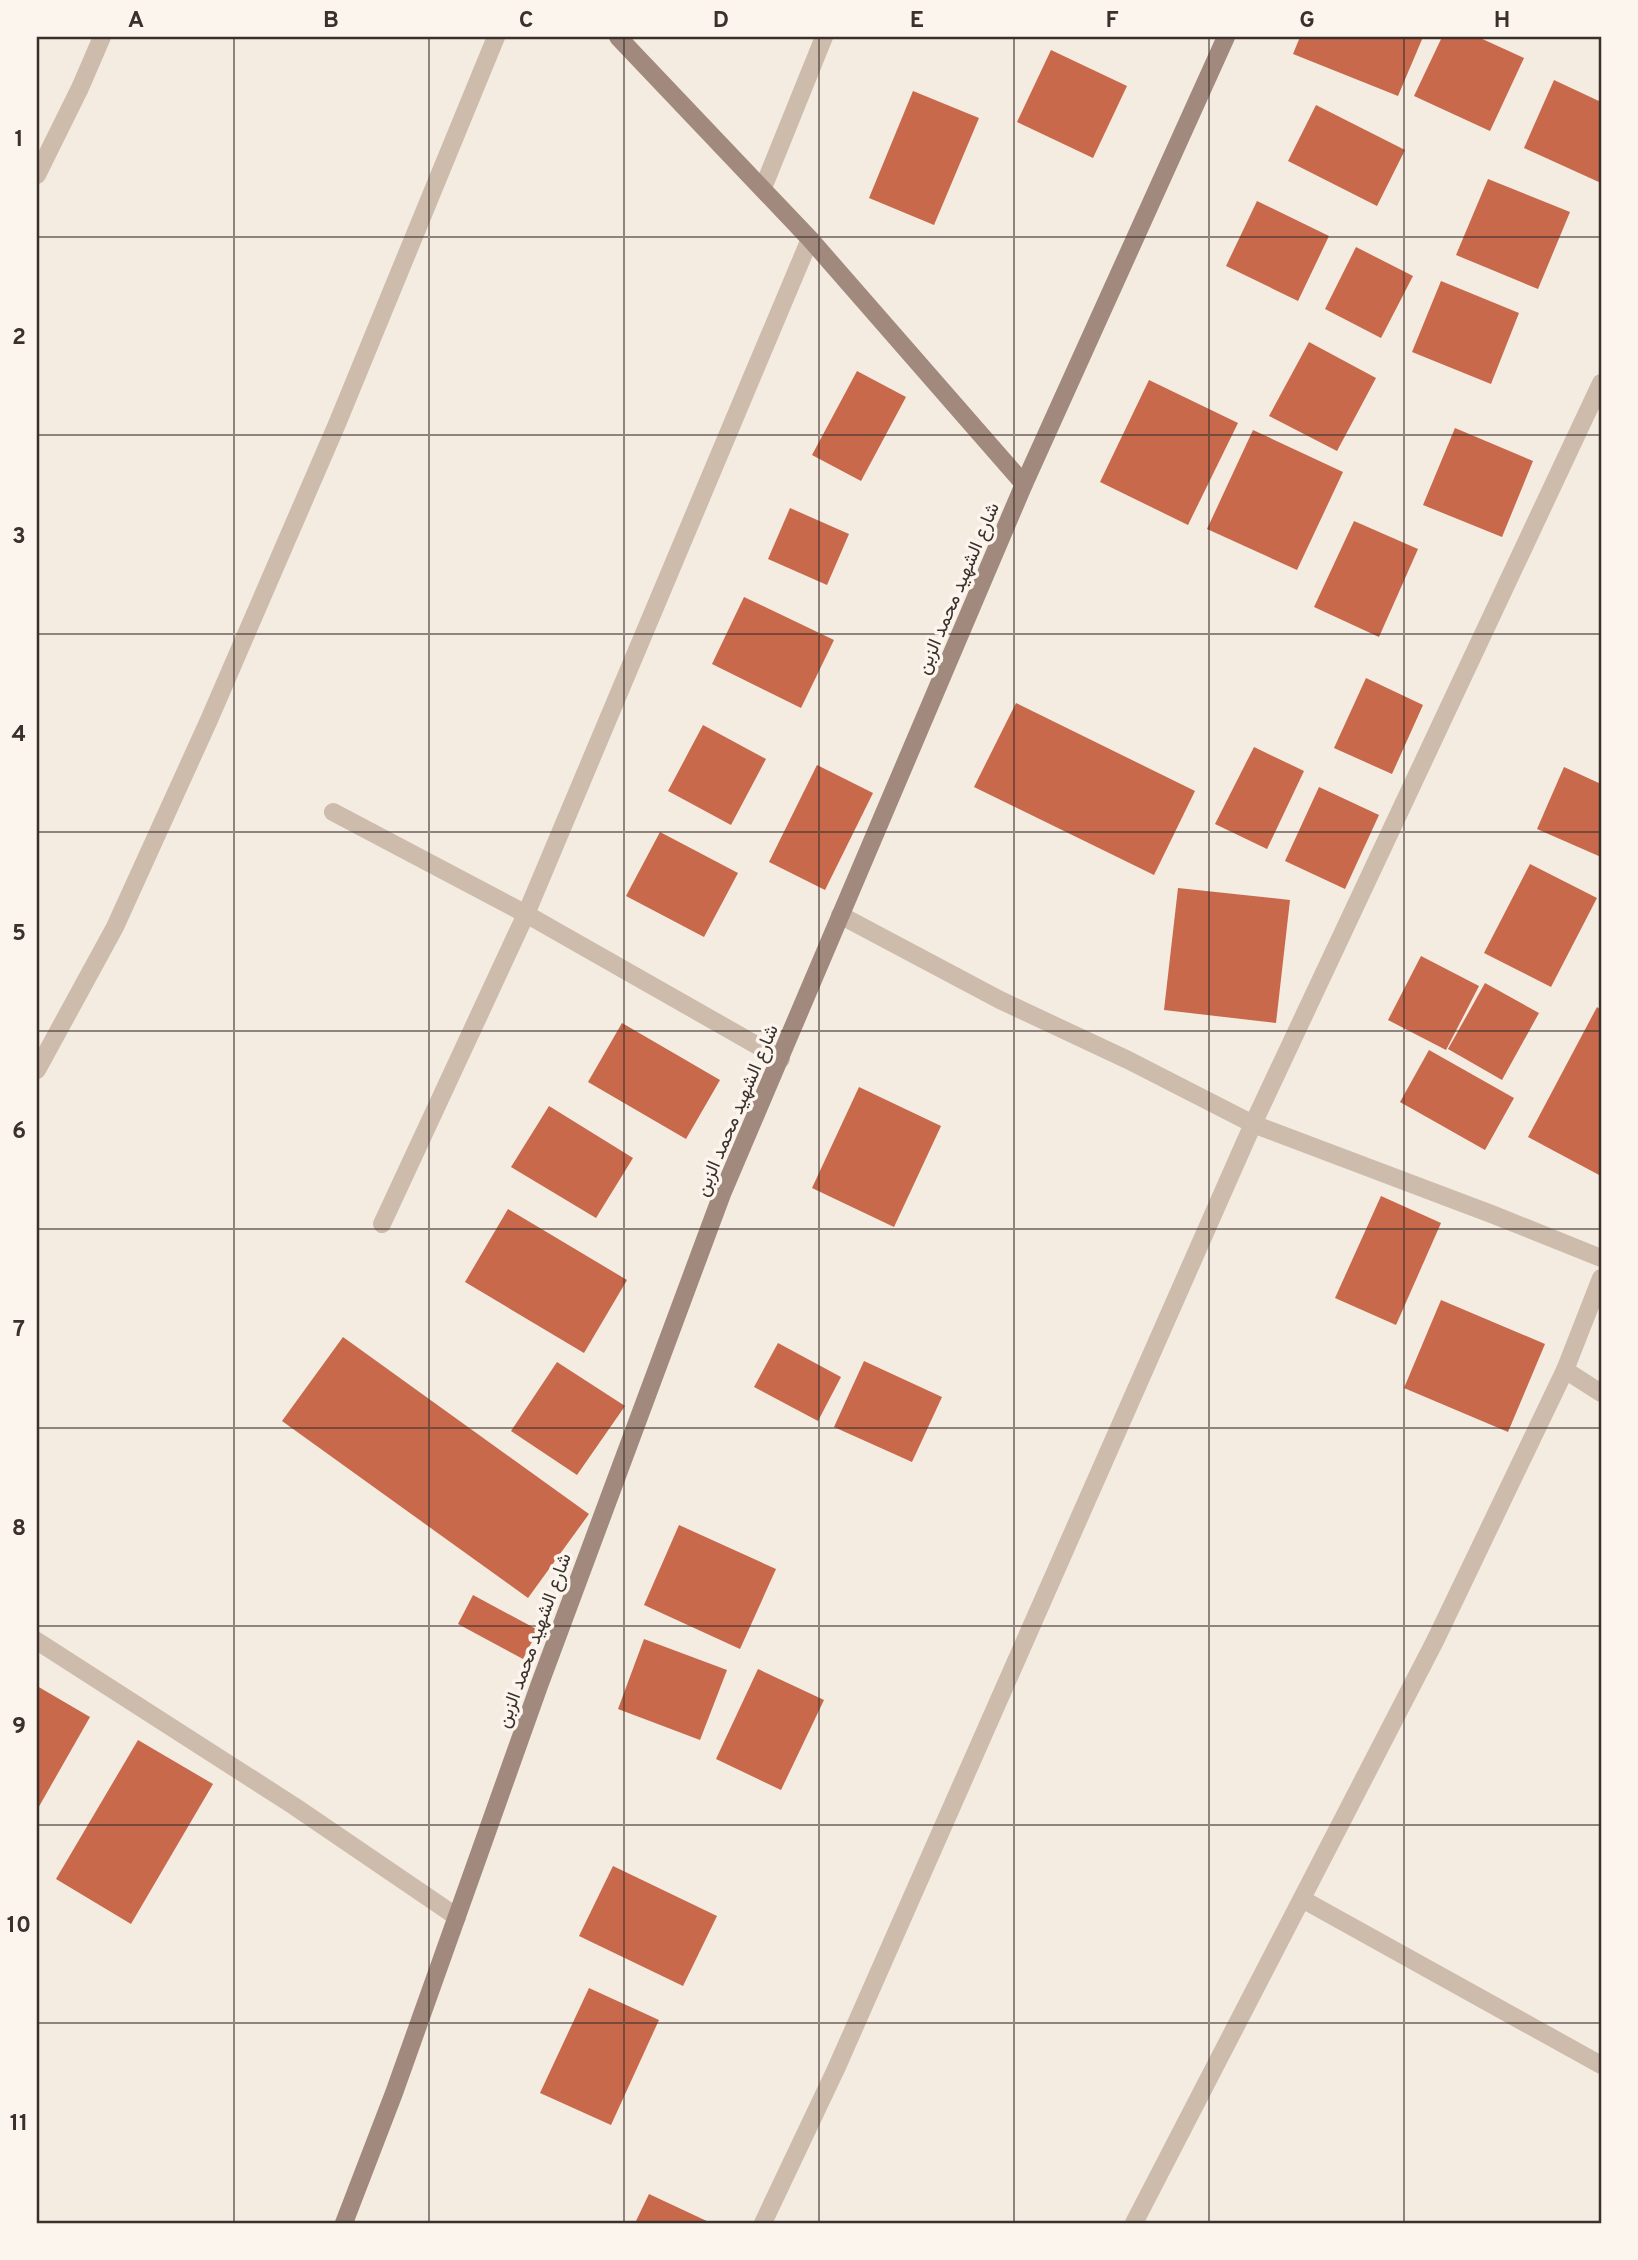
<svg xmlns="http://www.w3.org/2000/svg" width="1638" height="2260" viewBox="0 0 1638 2260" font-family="Overpass,Vazirmatn,sans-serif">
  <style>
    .building { fill: #c8694b }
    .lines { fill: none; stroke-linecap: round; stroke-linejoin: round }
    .street { stroke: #cdbbac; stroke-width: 18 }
    .secondary { stroke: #a18a7d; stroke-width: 18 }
    .grid { fill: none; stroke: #3b302b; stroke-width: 2; stroke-opacity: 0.55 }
    .labels { text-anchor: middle; stroke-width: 7; stroke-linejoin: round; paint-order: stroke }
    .street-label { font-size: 19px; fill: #3b302b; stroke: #fbf5ee }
    .neatline { fill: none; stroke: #3b302b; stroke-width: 2.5 }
    .grid-label { font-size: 23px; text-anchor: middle; font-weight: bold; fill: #3b302b }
  </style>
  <rect width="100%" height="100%" fill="#f4ebe1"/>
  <g class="building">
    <polygon points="1300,37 1423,37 1398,96 1293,54"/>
    <polygon points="1442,37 1478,37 1524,58 1490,131 1414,96"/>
    <polygon points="1051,50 1127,86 1093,158 1017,122"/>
    <polygon points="1554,80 1601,102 1601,183 1524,148"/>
    <polygon points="913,91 979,118 934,225 869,198"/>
    <polygon points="1316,105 1405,150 1377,206 1288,161"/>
    <polygon points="1488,179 1570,212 1538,289 1456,255"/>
    <polygon points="1257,201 1329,236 1298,301 1226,266"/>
    <polygon points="1356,247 1413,276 1381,338 1325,309"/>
    <polygon points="1441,281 1519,313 1491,384 1412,352"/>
    <polygon points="1309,342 1376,378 1337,451 1269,416"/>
    <polygon points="857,371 906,397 861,481 812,455"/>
    <polygon points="1149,380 1238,423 1188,525 1100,482"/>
    <polygon points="1455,428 1533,461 1502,537 1423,505"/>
    <polygon points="1253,430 1343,472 1297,570 1207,529"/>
    <polygon points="790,508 849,534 827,585 768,559"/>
    <polygon points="1354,521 1418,549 1379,637 1314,607"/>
    <polygon points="744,597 834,640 801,708 712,664"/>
    <polygon points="1366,678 1423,705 1392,774 1334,748"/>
    <polygon points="1016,703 1195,791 1154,875 974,787"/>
    <polygon points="703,725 766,759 731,825 668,791"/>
    <polygon points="1254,747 1304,771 1267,849 1215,824"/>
    <polygon points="817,765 873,793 825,890 769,862"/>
    <polygon points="1564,767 1601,784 1601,857 1537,829"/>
    <polygon points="1319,787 1379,815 1345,889 1285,861"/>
    <polygon points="660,832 738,873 704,937 626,896"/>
    <polygon points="1530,864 1597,898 1551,987 1484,953"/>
    <polygon points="1178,888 1290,900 1276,1023 1164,1010"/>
    <polygon points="1421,956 1479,986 1446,1050 1388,1020"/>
    <polygon points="1485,983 1539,1013 1502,1080 1448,1049"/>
    <polygon points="1597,1007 1601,1010 1601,1176 1528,1137"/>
    <polygon points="622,1023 720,1080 686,1139 588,1082"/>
    <polygon points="1429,1050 1514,1098 1485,1150 1400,1102"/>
    <polygon points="859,1087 941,1126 894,1227 812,1188"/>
    <polygon points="549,1106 633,1158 596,1218 511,1167"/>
    <polygon points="1381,1196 1441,1223 1396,1325 1335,1298"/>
    <polygon points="508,1209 627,1280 584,1353 465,1282"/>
    <polygon points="1441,1300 1545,1344 1508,1432 1404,1388"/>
    <polygon points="343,1337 589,1514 528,1598 282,1421"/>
    <polygon points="778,1343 841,1377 818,1421 754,1387"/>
    <polygon points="864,1361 942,1397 912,1462 834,1427"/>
    <polygon points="557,1362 625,1406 577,1475 511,1431"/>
    <polygon points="679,1525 776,1569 740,1649 644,1605"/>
    <polygon points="473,1595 538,1630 523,1659 458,1624"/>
    <polygon points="644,1639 727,1670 700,1740 618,1709"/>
    <polygon points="758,1669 824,1700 781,1790 716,1759"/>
    <polygon points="37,1686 90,1717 37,1810"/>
    <polygon points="138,1740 213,1784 131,1924 56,1879"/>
    <polygon points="613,1866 717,1916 683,1986 579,1936"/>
    <polygon points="589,1988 659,2020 611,2125 540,2093"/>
    <polygon points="649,2194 711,2223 635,2223"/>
  </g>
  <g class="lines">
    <g class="street">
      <polyline points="37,175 80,88 102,37"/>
      <polyline points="763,188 824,37"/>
      <polyline points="333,812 526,914 781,1059"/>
      <polyline points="840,915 1000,1000 1128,1060 1253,1124 1494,1215 1601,1258"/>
      <polyline points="37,1070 115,927 209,720 337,424 496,37"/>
      <polyline points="382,1224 526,914 810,239"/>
      <polyline points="1565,1370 1601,1393"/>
      <polyline points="37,1641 294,1806 457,1917"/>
      <polyline points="1302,1899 1601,2065"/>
      <polyline points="763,2223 836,2069 1253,1124 1601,383"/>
      <polyline points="1134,2223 1435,1641 1565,1370 1601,1278"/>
    </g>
    <g class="secondary">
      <polyline points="618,37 810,239 1024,484"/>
      <polyline points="344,2223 394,2093 539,1686 722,1194 1024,484 1226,37"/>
    </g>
  </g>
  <path class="grid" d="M234,37V2223M429,37V2223M624,37V2223M819,37V2223M1014,37V2223M1209,37V2223M1404,37V2223M37,237H1601M37,435H1601M37,634H1601M37,832H1601M37,1031H1601M37,1229H1601M37,1428H1601M37,1626H1601M37,1825H1601M37,2023H1601"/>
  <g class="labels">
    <g class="street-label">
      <text transform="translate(957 588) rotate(-67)" y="7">شارع الشهيد محمد الزبن</text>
      <text transform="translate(736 1110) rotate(-67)" y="7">شارع الشهيد محمد الزبن</text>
      <text transform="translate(533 1640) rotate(-70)" y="7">شارع الشهيد محمد الزبن</text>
    </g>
  </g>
  <rect width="1638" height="2260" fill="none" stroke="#fbf5ee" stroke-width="77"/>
  <rect x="38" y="38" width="1562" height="2184" class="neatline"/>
  <g class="grid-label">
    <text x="136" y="27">A</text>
    <text x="331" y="27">B</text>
    <text x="526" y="27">C</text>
    <text x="721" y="27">D</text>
    <text x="917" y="27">E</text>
    <text x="1112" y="27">F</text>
    <text x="1307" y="27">G</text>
    <text x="1502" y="27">H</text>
    <text x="19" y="146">1</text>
    <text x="19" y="344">2</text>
    <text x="19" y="543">3</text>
    <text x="19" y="741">4</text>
    <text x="19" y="940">5</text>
    <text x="19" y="1138">6</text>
    <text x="19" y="1336">7</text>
    <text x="19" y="1535">8</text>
    <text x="19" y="1733">9</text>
    <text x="19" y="1932">10</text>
    <text x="19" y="2130">11</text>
  </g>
</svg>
